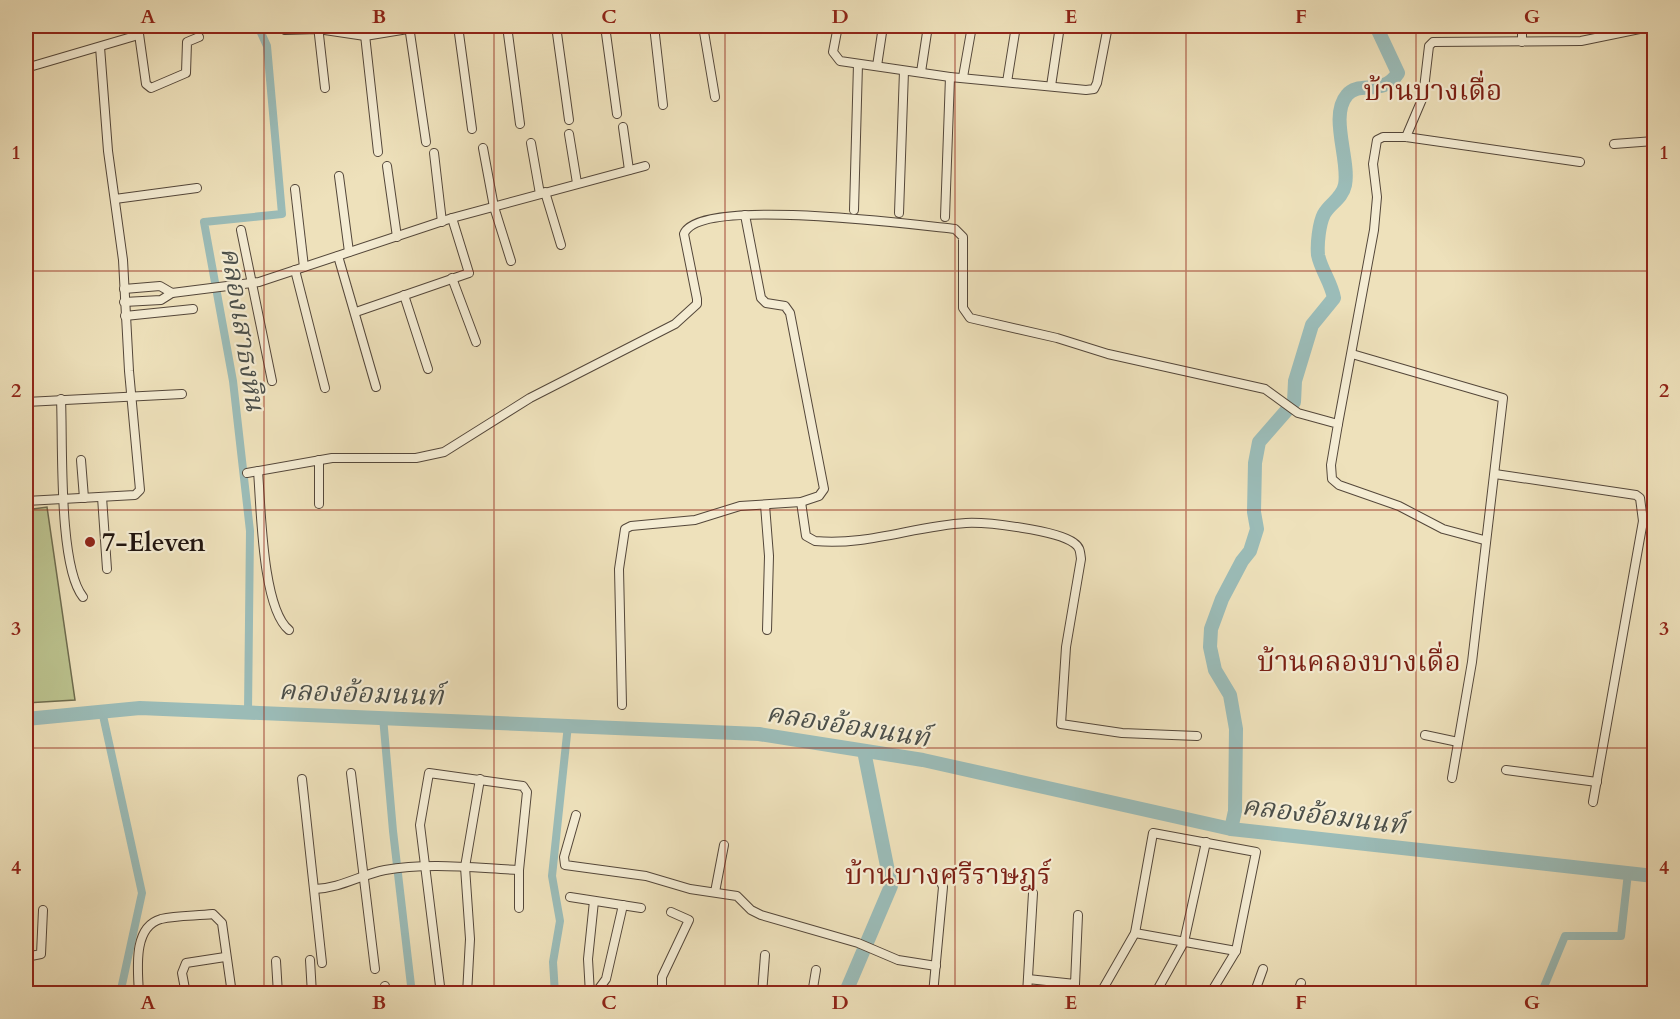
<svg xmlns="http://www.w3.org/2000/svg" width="1680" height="1019" viewBox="0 0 1680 1019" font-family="Cardo,'Noto Serif Thai',serif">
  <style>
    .green { fill: #bbc28e; stroke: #6e6b4e; stroke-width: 1.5 }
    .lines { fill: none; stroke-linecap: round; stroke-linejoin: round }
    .canal { stroke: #9bbcb8; stroke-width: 8 }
    .river { stroke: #9bbcb8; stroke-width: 14 }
    .street-casing { stroke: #54473a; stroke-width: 10 }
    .street { stroke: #f4ecd3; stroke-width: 8 }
    .grid { fill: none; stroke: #8f2418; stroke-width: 1.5; stroke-opacity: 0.55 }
    .poi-dot { fill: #8f2418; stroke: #f4ecd3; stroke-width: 2 }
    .labels { text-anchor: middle; stroke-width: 4.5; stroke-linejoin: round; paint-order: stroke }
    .poi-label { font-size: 26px; font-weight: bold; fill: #20140f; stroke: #f4ecd3; text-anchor: start }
    .water-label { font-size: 27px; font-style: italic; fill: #4b4f4a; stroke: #f4ecd3 }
    .quarter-label { font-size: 28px; fill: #7a1f14; stroke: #f4ecd3 }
    .neatline { fill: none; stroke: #8f2418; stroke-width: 2 }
    .grid-label { font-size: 20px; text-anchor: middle; font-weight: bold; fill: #8f2418 }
  </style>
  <rect width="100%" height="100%" fill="#eee1bb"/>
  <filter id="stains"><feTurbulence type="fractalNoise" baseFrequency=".00333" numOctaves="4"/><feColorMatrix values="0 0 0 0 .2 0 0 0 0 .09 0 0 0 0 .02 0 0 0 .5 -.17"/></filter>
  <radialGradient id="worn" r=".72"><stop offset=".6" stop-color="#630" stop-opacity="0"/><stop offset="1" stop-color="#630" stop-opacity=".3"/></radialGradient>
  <polygon class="green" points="47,507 75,700 26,703 26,510"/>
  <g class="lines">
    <g class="canal">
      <polyline points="102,711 142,893 120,994"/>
      <polyline points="248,711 250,531 233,381 204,222 282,214 267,46 258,26"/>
      <polyline points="383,717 393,831 412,994"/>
      <polyline points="555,994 553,962 560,921 552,876 568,725"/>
      <polyline points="1541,994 1565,936 1621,936 1628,873"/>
    </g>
    <g class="river">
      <polyline points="26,719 140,708 759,734 923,760 1231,829 1654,876"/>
      <path d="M1231,829L1235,811L1236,729L1230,695L1215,670L1210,647L1211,629L1222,599L1242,561L1250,551L1257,529L1254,512L1255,463L1259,442L1294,402L1295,381L1312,325L1334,298C1331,282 1321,270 1318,255C1317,244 1319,224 1324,214C1330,203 1342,199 1345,185C1350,160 1329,116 1347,95C1359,80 1383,97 1398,73L1376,26"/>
      <polyline points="845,994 891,886 864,751"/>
    </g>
    <defs>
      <g id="street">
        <polyline points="277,26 285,30 318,29 365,36 426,26"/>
        <polyline points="318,26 325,88"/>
        <polyline points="364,26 378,152"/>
        <polyline points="409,26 426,142"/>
        <polyline points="458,26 472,129"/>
        <polyline points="507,26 520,124"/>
        <polyline points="556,26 569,120"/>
        <polyline points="605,26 617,114"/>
        <polyline points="654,26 663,105"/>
        <polyline points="703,26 715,97"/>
        <polyline points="838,26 833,52 840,61 950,77 1086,90 1094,89 1097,83 1108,26"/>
        <polyline points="1522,26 1522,42"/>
        <polyline points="139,34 146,84 151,88 186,73 187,42 199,37"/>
        <polyline points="877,66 883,26"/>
        <polyline points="26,68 135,36 143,26"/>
        <polyline points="921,72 928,26"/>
        <polyline points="963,77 972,26"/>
        <polyline points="1007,82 1016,26"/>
        <polyline points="1051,86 1060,26"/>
        <polyline points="623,127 629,170"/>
        <polyline points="569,134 577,183"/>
        <polyline points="1406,137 1423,97 1429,46 1433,42 1581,41 1654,26"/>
        <polyline points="531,143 540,194"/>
        <polyline points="1614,144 1654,141"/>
        <polyline points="483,148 494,207 511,261"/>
        <polyline points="434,153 442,222"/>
        <polyline points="387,166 397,237"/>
        <polyline points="339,176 349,252"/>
        <polyline points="295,189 304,267"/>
        <polyline points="545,192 561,245"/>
        <polyline points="115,199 197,188"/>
        <polyline points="854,210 858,64"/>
        <polyline points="899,213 904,71"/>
        <polyline points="945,217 950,77"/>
        <polyline points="241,230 272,381"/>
        <polyline points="338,256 376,387"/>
        <polyline points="295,270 325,388"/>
        <polyline points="452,278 476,342"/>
        <polyline points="124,289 160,286 172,293 161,300 124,302"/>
        <polyline points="172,293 259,282 452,218 645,166"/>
        <polyline points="404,295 428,369"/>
        <polyline points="356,312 469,273 452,218"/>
        <polyline points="125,316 193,309"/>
        <polyline points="1352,354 1503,398 1472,662 1452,778"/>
        <path d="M61,399C63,442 58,566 83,597"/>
        <polyline points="26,402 182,394"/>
        <polyline points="1338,424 1374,230 1377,197 1373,164 1377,140 1383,137 1406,137 1580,162"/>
        <polyline points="81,460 84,498"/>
        <path d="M258,471C261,507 262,608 289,630"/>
        <path d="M247,473L332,458H416L444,452L530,398L675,324L697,304V299L684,234C698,196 916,225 955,229L963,237V308L970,318L1057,338L1108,354L1265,389L1298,413L1338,424L1331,465L1332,479L1339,485L1399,506L1443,529L1484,540"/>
        <polyline points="1495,474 1636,495 1640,498 1643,521 1654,522"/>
        <polyline points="102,497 107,569"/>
        <polyline points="26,501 135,495 140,490 129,371 123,260 108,151 100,47"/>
        <path d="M801,502L806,536L815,541C867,546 914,526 966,523C987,522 1057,530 1074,543C1080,547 1080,551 1081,559L1066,647L1061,724L1122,733L1197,736"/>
        <polyline points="319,504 319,460"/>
        <polyline points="765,505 769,556 767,630"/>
        <polyline points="622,705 619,569 625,529 631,526 695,520 740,506 801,502 819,496 824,489 790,313 785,306 766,303 761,298 745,215"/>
        <polyline points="1425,735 1458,742"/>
        <polyline points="1506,770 1597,782"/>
        <polyline points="351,773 375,969"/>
        <polyline points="302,779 322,963"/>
        <polyline points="26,791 29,791"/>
        <polyline points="1593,802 1643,521"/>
        <polyline points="576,815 564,857 565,865 646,876 690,889 737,896 751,910 761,915 858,943 898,960 936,966"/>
        <path d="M315,889C341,888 360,875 385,870C429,862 475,868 519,870"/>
        <polyline points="715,892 724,845"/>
        <polyline points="570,897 641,908"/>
        <polyline points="1135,933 1236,951"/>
        <polyline points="26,957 41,954 43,910"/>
        <polyline points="310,960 312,994"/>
        <polyline points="276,961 278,994"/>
        <polyline points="1028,979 1075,984 1078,915"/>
        <polyline points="385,986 387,994"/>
        <path d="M139,994C138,971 132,927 161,919C177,915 196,916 213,914L222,923L232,994"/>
        <polyline points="186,994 182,973 186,963 225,957"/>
        <polyline points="441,994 420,825 429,773 523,786 527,792 519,870 519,908"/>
        <polyline points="467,994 470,939 465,867 480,779"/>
        <polyline points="590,994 588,959 594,901"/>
        <polyline points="595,994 606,979 623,905"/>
        <polyline points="662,994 662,977 689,920 671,912"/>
        <polyline points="762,994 765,955"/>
        <polyline points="812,994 816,970"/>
        <polyline points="933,994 943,887 938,875 934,874"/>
        <polyline points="1027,994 1033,893"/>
        <polyline points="1074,994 1075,984"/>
        <polyline points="1100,994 1135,933 1153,833 1256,852 1236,951 1210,994"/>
        <polyline points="1155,994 1184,942 1206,842"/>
        <polyline points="1254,994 1263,969"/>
        <polyline points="1297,994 1301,983"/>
        <polyline points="1340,994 1340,993"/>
      </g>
    </defs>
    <use href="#street" class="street-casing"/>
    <use href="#street" class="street"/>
  </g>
  <path class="grid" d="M264,26V994M494,26V994M725,26V994M955,26V994M1186,26V994M1416,26V994M26,271H1654M26,510H1654M26,748H1654"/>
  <circle class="poi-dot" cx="90" cy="542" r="6"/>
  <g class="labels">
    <g class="poi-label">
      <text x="102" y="551">7-Eleven</text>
    </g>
    <g class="water-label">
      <text transform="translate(243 329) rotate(81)" y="9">คลองเสาธงหิน</text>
      <text transform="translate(361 693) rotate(2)" y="9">คลองอ้อมนนท์</text>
      <text transform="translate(848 725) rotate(9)" y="9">คลองอ้อมนนท์</text>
      <text transform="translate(1324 815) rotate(7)" y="9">คลองอ้อมนนท์</text>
    </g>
    <g class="quarter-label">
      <text x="1433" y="100">บ้านบางเดื่อ</text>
      <text x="1359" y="671">บ้านคลองบางเดื่อ</text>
      <text x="948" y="884">บ้านบางศรีราษฎร์</text>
    </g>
  </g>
  <rect width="1680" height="1019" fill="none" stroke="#eee1bb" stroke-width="66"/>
  <rect x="33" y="33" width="1614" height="953" class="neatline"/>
  <g class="grid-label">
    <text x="148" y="23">A</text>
    <text x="379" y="23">B</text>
    <text x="609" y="23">C</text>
    <text x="840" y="23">D</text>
    <text x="1071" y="23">E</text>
    <text x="1301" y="23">F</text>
    <text x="1532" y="23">G</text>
    <text x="16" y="159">1</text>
    <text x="1664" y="159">1</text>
    <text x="16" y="397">2</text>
    <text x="1664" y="397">2</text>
    <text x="16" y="635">3</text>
    <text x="1664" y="635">3</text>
    <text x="16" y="874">4</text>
    <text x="1664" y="874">4</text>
    <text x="148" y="1009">A</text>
    <text x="379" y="1009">B</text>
    <text x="609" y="1009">C</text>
    <text x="840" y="1009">D</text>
    <text x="1071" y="1009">E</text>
    <text x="1301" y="1009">F</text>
    <text x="1532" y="1009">G</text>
  </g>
  <rect width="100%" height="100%" filter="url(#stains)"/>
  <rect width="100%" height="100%" fill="url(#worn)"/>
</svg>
